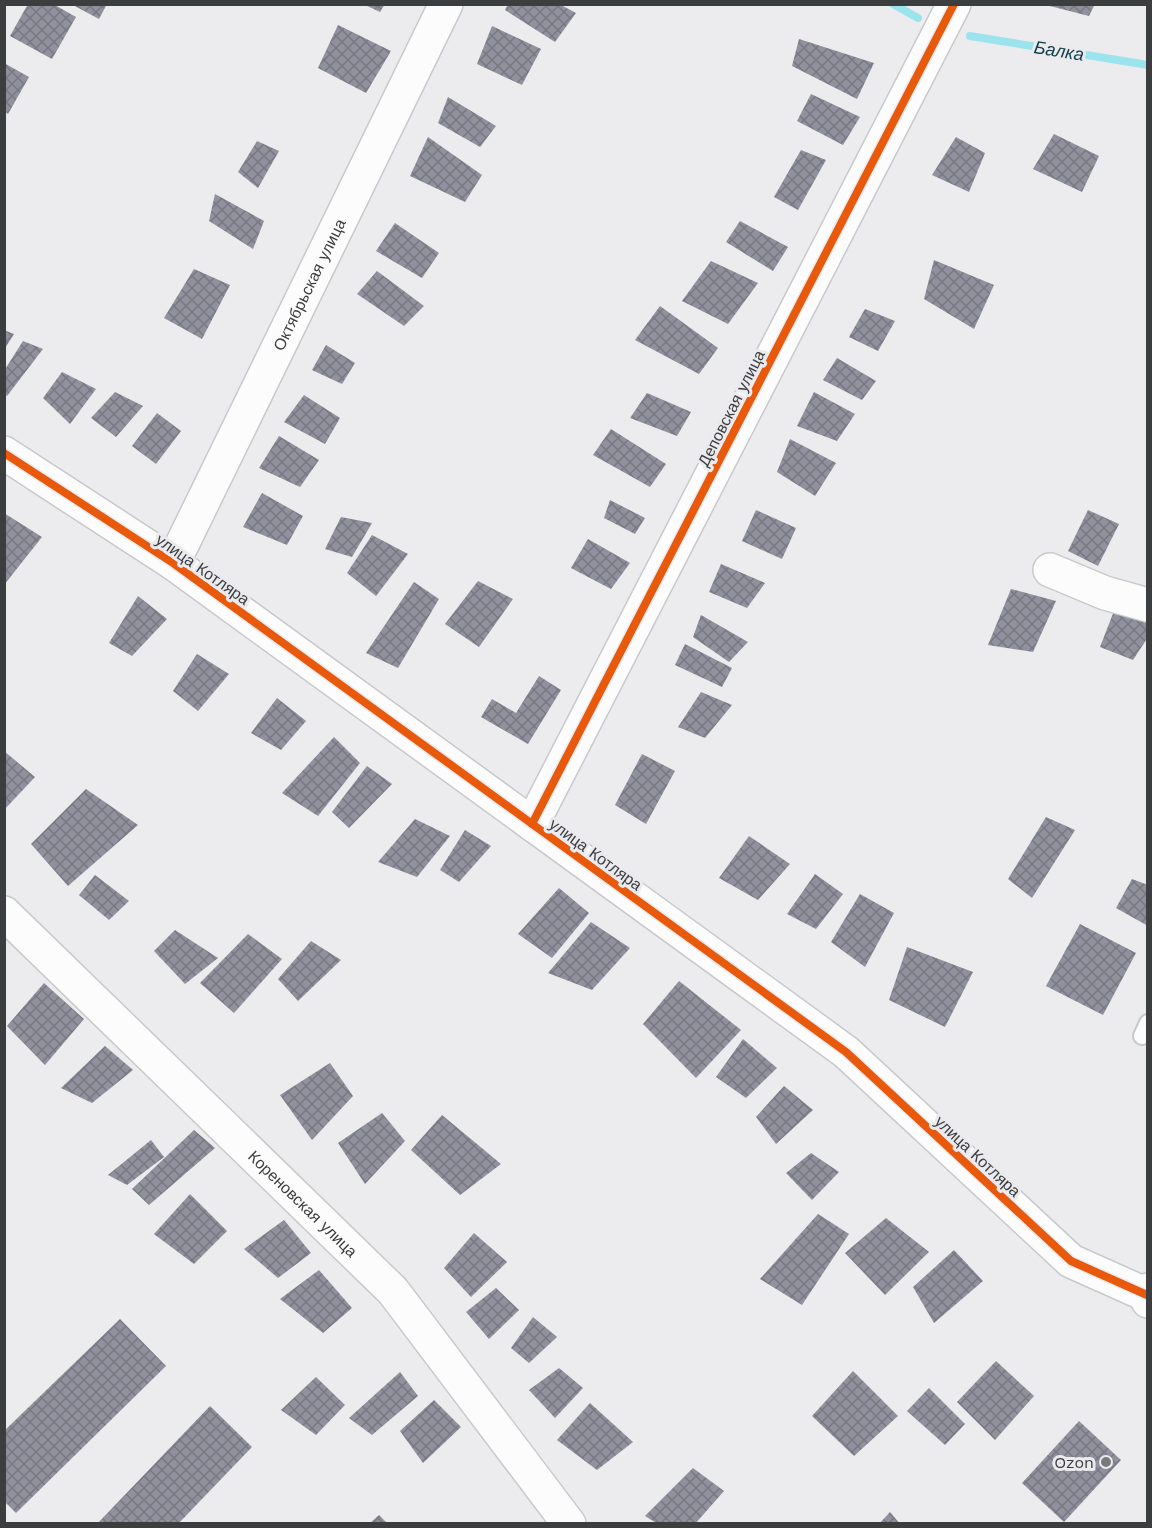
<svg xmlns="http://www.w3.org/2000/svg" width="1152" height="1528" viewBox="0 0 1152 1528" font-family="'Work Sans',sans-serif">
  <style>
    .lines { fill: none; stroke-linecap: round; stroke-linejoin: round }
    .stream { stroke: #9ce4ed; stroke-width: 8 }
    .building { fill: url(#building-cross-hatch) }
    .lane-casing { stroke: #c8c9ca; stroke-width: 20 }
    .street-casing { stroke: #c8c9ca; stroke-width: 36 }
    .primary-casing { stroke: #c8c9ca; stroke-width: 36 }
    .lane { stroke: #fcfcfc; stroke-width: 16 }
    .street { stroke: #fcfcfc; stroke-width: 33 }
    .primary { stroke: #fcfcfc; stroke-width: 33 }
    .cycleway-casing { stroke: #ebebef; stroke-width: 11 }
    .cycleway { stroke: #e8590c; stroke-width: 8 }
    .poi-dot { fill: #7a7a7c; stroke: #ebebef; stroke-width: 2 }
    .labels { text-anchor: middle; stroke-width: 6; stroke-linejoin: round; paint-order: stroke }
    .street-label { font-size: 16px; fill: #3c3d3e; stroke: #ebebef }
    .poi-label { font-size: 16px; fill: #3c3d3e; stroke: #ebebef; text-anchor: end }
    .water-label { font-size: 18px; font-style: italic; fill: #104045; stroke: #ebebef }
  </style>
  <defs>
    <pattern id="building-cross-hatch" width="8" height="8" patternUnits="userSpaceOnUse" patternTransform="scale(1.5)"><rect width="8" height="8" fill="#90919d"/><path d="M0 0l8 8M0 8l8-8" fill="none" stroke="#777881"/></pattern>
  </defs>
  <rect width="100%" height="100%" fill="#ececee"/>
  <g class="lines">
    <g class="stream">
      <polyline points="893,4 918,18"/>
      <polyline points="970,36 1148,65"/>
    </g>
  </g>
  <g class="building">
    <polygon points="28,4 53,4 76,17 52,59 10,36"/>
    <polygon points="71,4 107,4 99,19"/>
    <polygon points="363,4 385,4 380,12"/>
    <polygon points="508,4 559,4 576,13 555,42 505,10"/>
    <polygon points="1042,4 1095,4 1089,16"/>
    <polygon points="338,25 391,51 366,93 318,68"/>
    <polygon points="492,26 541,49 522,85 477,64"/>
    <polygon points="799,39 874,63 857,99 792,66"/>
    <polygon points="4,63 29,77 8,114 4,111"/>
    <polygon points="811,94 860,117 843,145 797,121"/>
    <polygon points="448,97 496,126 480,147 438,123"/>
    <polygon points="1054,134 1099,156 1082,192 1033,169"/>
    <polygon points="428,137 482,175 465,202 410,176"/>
    <polygon points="956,137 985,153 969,192 932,175"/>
    <polygon points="257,141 279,151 258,188 238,172"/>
    <polygon points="801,150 826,160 798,210 774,197"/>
    <polygon points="215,194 264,221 253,249 209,221"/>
    <polygon points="740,221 788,247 773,271 726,242"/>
    <polygon points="395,223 439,253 422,278 376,251"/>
    <polygon points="934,260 994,285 974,329 924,299"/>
    <polygon points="711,261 758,283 728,324 682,301"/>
    <polygon points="194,269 230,285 202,339 164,318"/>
    <polygon points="377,271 424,306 404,326 357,294"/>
    <polygon points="660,306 718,348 699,374 635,340"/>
    <polygon points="865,309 895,321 878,351 849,337"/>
    <polygon points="4,330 14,334 4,350"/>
    <polygon points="23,341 43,349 7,396 4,394 4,371"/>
    <polygon points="326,345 355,363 342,384 312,370"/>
    <polygon points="837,358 876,381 862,400 823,380"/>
    <polygon points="62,372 96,389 70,424 43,398"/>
    <polygon points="115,392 143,406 116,437 91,418"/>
    <polygon points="814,392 855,414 837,441 797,426"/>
    <polygon points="647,393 691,412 677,436 630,418"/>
    <polygon points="304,395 340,418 325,444 284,422"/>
    <polygon points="157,413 181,431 156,464 132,446"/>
    <polygon points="611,429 666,464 650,487 593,455"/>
    <polygon points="279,436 319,460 300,487 259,468"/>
    <polygon points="790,439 836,463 815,496 777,472"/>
    <polygon points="262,493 303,516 287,545 243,527"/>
    <polygon points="610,500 645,518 635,534 604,518"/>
    <polygon points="756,510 796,528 782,559 742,541"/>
    <polygon points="1088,510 1119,524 1098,566 1068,551"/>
    <polygon points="4,513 42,537 4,585"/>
    <polygon points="341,517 372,523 352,557 325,549"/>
    <polygon points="372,535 408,554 376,596 347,573"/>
    <polygon points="588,539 630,563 611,589 571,568"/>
    <polygon points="721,564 765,583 747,608 709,592"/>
    <polygon points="478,581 513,599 479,647 445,624"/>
    <polygon points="414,582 439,599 398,668 366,653"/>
    <polygon points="1011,589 1056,601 1033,652 988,645"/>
    <polygon points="138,596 167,619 132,656 109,643"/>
    <polygon points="1114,611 1148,623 1148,637 1133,660 1100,647"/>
    <polygon points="701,615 748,642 729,662 693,637"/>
    <polygon points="685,644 732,668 722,687 675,665"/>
    <polygon points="197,654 229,674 198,711 173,691"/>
    <polygon points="539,676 561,690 528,744 481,717 492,699 516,713"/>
    <polygon points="701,692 732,705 705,738 678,727"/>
    <polygon points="277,698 306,721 281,750 251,733"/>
    <polygon points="334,737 360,763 318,816 282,793"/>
    <polygon points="4,751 35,777 4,810"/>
    <polygon points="642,754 675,771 646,824 615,805"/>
    <polygon points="367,766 392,784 349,828 332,812"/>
    <polygon points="86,789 138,825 68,886 31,844"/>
    <polygon points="1046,817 1075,830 1032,898 1008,879"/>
    <polygon points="415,819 450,836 417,877 378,862"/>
    <polygon points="465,830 491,846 459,882 440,870"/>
    <polygon points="749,836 790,864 758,900 719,878"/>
    <polygon points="815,874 843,894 816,929 787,914"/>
    <polygon points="95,875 129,901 109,920 79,895"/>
    <polygon points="1132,879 1148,885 1148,926 1116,908"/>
    <polygon points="559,888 589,913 552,958 518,934"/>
    <polygon points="860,894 894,913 865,967 831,942"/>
    <polygon points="591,922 630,948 592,990 548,973"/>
    <polygon points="1080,924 1136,953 1103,1015 1046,986"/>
    <polygon points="175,930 218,958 185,984 154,951"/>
    <polygon points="248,934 282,959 234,1013 200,983"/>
    <polygon points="311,941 341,960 298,1001 278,979"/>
    <polygon points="907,947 973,972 945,1027 889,1000"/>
    <polygon points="679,981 741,1030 696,1078 643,1024"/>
    <polygon points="44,983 84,1019 45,1065 7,1026"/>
    <polygon points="743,1039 777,1068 746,1098 716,1077"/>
    <polygon points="105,1046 133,1070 92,1103 61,1088"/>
    <polygon points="330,1063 353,1096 312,1140 280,1095"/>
    <polygon points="784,1086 813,1110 776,1144 756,1117"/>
    <polygon points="382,1113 405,1141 365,1184 338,1143"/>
    <polygon points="442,1115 501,1164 460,1195 411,1150"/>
    <polygon points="194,1130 215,1148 149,1205 132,1189"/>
    <polygon points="151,1140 164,1157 127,1185 108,1175"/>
    <polygon points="811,1153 839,1172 812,1200 786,1173"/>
    <polygon points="190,1194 227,1231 194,1264 154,1234"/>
    <polygon points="818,1214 849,1234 802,1305 760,1279"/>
    <polygon points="886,1218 929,1252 885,1295 845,1253"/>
    <polygon points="284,1220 311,1253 278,1278 244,1249"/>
    <polygon points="474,1233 507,1262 471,1297 444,1268"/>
    <polygon points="954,1250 983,1281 934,1323 913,1287"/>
    <polygon points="319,1270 352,1308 323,1333 280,1299"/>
    <polygon points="496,1288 519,1310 489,1339 466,1312"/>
    <polygon points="533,1317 557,1337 529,1363 511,1348"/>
    <polygon points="120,1319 166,1366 16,1513 4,1501 4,1431"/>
    <polygon points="996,1361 1034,1396 995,1440 957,1402"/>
    <polygon points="559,1368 583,1388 555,1418 529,1390"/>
    <polygon points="853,1371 898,1416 854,1456 812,1416"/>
    <polygon points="400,1372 418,1396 372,1435 349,1418"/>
    <polygon points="316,1377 345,1405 316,1435 281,1410"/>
    <polygon points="929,1388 965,1424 945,1445 907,1411"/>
    <polygon points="434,1400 461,1427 423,1463 400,1431"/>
    <polygon points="590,1403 633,1442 597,1470 557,1440"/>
    <polygon points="210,1406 252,1447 178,1524 97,1524"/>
    <polygon points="1079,1421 1121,1460 1064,1522 1022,1483"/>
    <polygon points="693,1468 724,1491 695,1524 658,1524 645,1516"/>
    <polygon points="890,1512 900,1524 879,1524"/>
    <polygon points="379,1515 388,1524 369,1524"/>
  </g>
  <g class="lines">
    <defs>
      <polyline id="lane" points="1142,1036 1148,1023"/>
      <g id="street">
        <polyline points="4,453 173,563 846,1052 1071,1261 1147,1295"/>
        <path id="s1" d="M173,563L446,4"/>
        <polyline points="1050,570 1105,593 1148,605"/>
        <polyline points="532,824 954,4"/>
        <path id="s2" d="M4,913L393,1291L569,1524"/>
      </g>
      <polyline id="primary" points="1148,1290 1148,1301"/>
    </defs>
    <use href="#lane" class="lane-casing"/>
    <use href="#street" class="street-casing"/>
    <use href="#primary" class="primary-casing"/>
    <use href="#lane" class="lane"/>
    <use href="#street" class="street"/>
    <use href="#primary" class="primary"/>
    <defs>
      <g id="cycleway">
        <polyline points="4,453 173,563 846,1052 1071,1261 1147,1295"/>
        <polyline points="532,824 954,4"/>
      </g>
    </defs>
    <use href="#cycleway" class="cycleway-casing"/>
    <use href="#cycleway" class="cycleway"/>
  </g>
  <circle class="poi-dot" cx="1106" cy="1462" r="6"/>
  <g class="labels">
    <g class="street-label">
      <text dy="6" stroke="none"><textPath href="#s1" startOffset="310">Октябрьская улица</textPath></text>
      <text transform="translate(731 408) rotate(-63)" y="6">Деповская улица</text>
      <text transform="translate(203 569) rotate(35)" y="6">улица Котляра</text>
      <text transform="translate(596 854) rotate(36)" y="6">улица Котляра</text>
      <text transform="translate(978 1156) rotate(43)" y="6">улица Котляра</text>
      <text dy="6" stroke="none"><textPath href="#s2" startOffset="417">Кореновская улица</textPath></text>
    </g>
    <g class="poi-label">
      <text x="1094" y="1468">Ozon</text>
    </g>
    <g class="water-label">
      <text transform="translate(1059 51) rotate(9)" y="6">Балка</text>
    </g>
  </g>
  <rect width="1152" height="1528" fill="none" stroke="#3c3d3e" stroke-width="12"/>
</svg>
